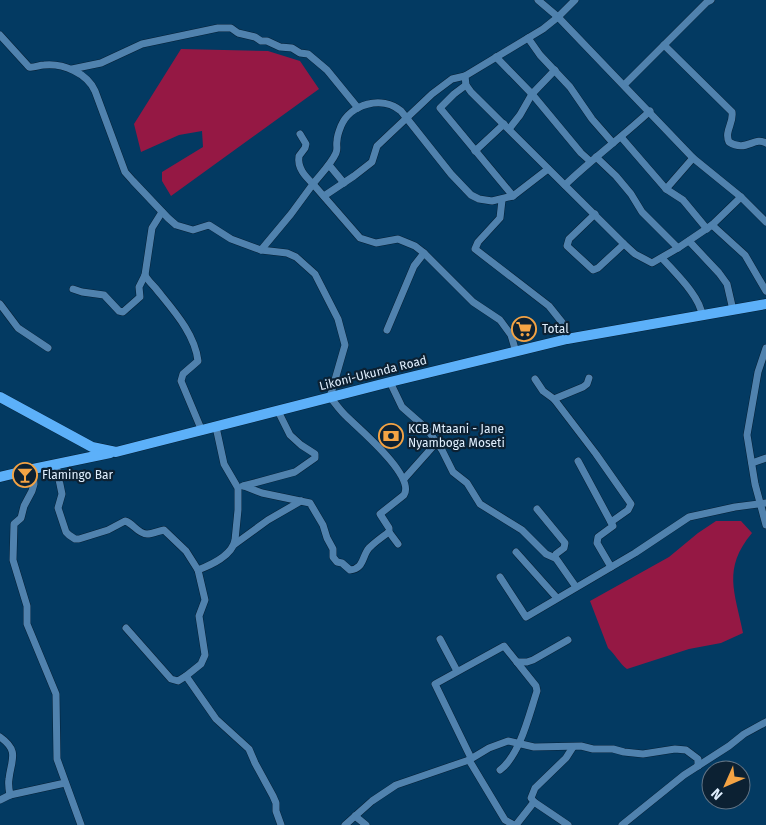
<svg xmlns="http://www.w3.org/2000/svg" width="766" height="825" viewBox="0 0 766 825" font-family="'Fira Sans',sans-serif">
  <style>
    .green { fill: #951844 }
    .lines { fill: none; stroke-linecap: round; stroke-linejoin: round }
    .minor-casing { stroke: #072136; stroke-width: 8 }
    .highway-casing { stroke: #072136; stroke-width: 11 }
    .minor { stroke: #5082ae; stroke-width: 7 }
    .highway { stroke: #5cb0f9; stroke-width: 10 }
    .labels { text-anchor: middle; stroke-width: 4.5; stroke-linejoin: round; paint-order: stroke }
    .poi-label { font-size: 12px; fill: #e0effe; stroke: #0c2133; text-anchor: start }
    .street-label { font-size: 12px; fill: #e0effe; stroke: #0c2133 }
  </style>
  <rect width="100%" height="100%" fill="#033a62"/>
  <g class="green">
    <polygon points="181,49 268,51 300,61 319,89 171,196 162,181 162,172 203,147 202,131 179,135 141,152 134,124"/>
    <path d="M716,521H741L752,533C722,569 735,592 743,633L721,643L689,649L627,669C619,663 616,655 608,648L590,601L669,557L698,533Z"/>
  </g>
  <g class="lines">
    <defs>
      <g id="minor">
        <polyline points="538,0 558,17 693,158 741,197 766,222"/>
        <polyline points="575,0 558,17 543,29 465,76 466,85 471,92 624,244 635,254 652,263 678,248 712,225 741,197"/>
        <path d="M0,35L29,67C34,68 39,65 44,65C63,63 87,73 95,91L125,172L133,181L168,218L176,225L193,230L209,225L231,239L261,250L287,253L296,257L315,274L338,319L345,345L330,397C335,403 339,409 345,415C358,428 416,476 404,495L380,514L389,528V532L398,544"/>
        <polyline points="528,38 540,55 570,87 592,119 613,143"/>
        <path d="M664,45L732,112C734,123 724,131 729,142C746,153 754,136 766,143"/>
        <polyline points="496,57 532,94 581,153 590,161"/>
        <polyline points="72,69 101,63 142,44 218,28 231,28 238,33 255,37 261,41 267,41 280,47 292,48 300,53 308,54 327,70 358,108"/>
        <polyline points="466,85 454,94 440,108 513,196"/>
        <polyline points="624,85 707,2 711,0"/>
        <polyline points="509,129 520,115 532,94 555,70"/>
        <polyline points="621,137 666,189 683,200 707,229"/>
        <polyline points="475,151 504,124"/>
        <polyline points="596,157 616,176 631,194 642,212 678,248"/>
        <polyline points="329,165 344,183"/>
        <path d="M565,185C592,159 622,137 650,111"/>
        <polyline points="666,189 693,158"/>
        <polyline points="324,196 354,176 372,162 377,146 432,94 452,79 465,76"/>
        <polyline points="502,200 500,218 478,242 475,249 549,306 565,326 567,339"/>
        <path d="M162,212L152,228L145,275C148,281 153,285 157,290C174,311 195,334 198,361L183,374L181,381L202,431"/>
        <polyline points="595,214 569,239 567,246 593,270 598,268 624,244"/>
        <polyline points="712,225 745,255 766,291"/>
        <polyline points="689,241 719,273 727,284 733,310"/>
        <path d="M261,250L291,214L313,184C305,176 297,168 299,156L305,148L306,144L300,134"/>
        <path d="M662,258C675,273 700,296 702,315"/>
        <polyline points="73,289 82,292 104,295 119,311 123,312 140,297 139,287 145,275"/>
        <polyline points="0,304 18,328 48,348"/>
        <polyline points="387,330 414,266 424,253"/>
        <polyline points="766,348 758,372 747,435 755,484 766,525"/>
        <path d="M516,352L511,335L500,320L473,302L424,253L415,246L398,239L376,243L360,238L313,184C321,174 331,164 336,153C338,148 336,146 337,141C337,137 339,131 341,126C350,104 382,95 401,111L451,174L471,195L479,199L492,201L513,196L548,169"/>
        <polyline points="535,379 543,391 554,399 596,454 631,504 628,510 611,522"/>
        <polyline points="390,382 402,407 427,429 442,450 453,472 467,483 480,504 522,530 546,554 555,558"/>
        <polyline points="554,399 583,387 587,384 589,378"/>
        <path d="M216,427L224,464L238,488V510L235,540C232,556 211,565 198,570L205,600L199,616L205,655L201,664L186,676L216,719L249,749L255,763L273,796L276,803V811L281,825"/>
        <polyline points="578,461 613,526 598,537 597,543 611,567"/>
        <polyline points="752,463 766,458"/>
        <path d="M56,465L62,494L58,508L66,532L69,535L75,539H79L108,530L125,521C133,523 138,534 147,534C153,534 158,531 164,530L186,551L198,570"/>
        <polyline points="33,469 34,484 32,491 24,506 21,518 14,524 13,560 27,606 27,624 56,694 57,759 81,825"/>
        <polyline points="404,479 437,442"/>
        <polyline points="243,486 295,472 315,458 315,454 301,445 290,435 278,411"/>
        <path d="M244,486L262,493L310,503L323,525L327,538L333,549V557L337,562L342,563L350,570C364,569 362,556 369,548C375,542 382,537 389,532"/>
        <polyline points="537,509 565,543 564,548 556,554 555,557 576,587"/>
        <polyline points="235,544 268,520 301,501"/>
        <polyline points="516,552 557,598"/>
        <polyline points="500,577 526,617 635,553 689,517 735,507 766,503"/>
        <polyline points="126,628 171,679 178,681 186,676"/>
        <polyline points="440,639 457,671"/>
        <polyline points="517,662 527,662 533,660 568,640"/>
        <path d="M0,737C20,751 11,760 9,779C8,784 9,790 10,795"/>
        <path d="M471,758L435,684L504,646L536,686L537,691C529,715 520,755 500,770"/>
        <polyline points="469,760 489,748 508,741 534,747 581,746 593,749 613,749 624,752 643,754 675,749 686,750 698,759 698,766"/>
        <polyline points="0,800 10,795 65,783"/>
        <polyline points="534,802 568,825"/>
        <polyline points="355,816 366,825"/>
        <polyline points="345,825 372,801 396,785 469,760 505,820 514,825"/>
        <polyline points="516,825 534,802 531,798 535,788 566,758 573,747"/>
        <polyline points="622,825 684,775 729,746 744,734 766,722"/>
      </g>
      <g id="highway">
        <polyline points="0,397 92,447 116,452 390,382 567,339 766,304"/>
        <polyline points="0,477 33,469 110,453"/>
      </g>
    </defs>
    <use href="#minor" class="minor-casing"/>
    <use href="#highway" class="highway-casing"/>
    <use href="#minor" class="minor"/>
    <use href="#highway" class="highway"/>
  </g>
  <defs>
    <symbol id="supermarket-ring" viewBox="-11 -11 22 22"><circle r="9.5" fill="#0c2133" stroke="#f4a344" stroke-width="1.5"/><path d="M-6-5.5h2.5l.6 2H6L4.5 2H-2.5L-4.4-4H-6ZM-1.5 3.2a1.3 1.3 0 1 0 .1 0ZM3 3.2a1.3 1.3 0 1 0 .1 0Z" fill="#f4a344"/></symbol>
    <symbol id="bank-ring" viewBox="-11 -11 22 22"><circle r="9.5" fill="#0c2133" stroke="#f4a344" stroke-width="1.5"/><path d="M-6-4H6V4H-6ZM0-2.3a2.3 2.3 0 1 0 0 4.6a2.3 2.3 0 1 0 0-4.6Z" fill="#f4a344"/></symbol>
    <symbol id="bar-ring" viewBox="-11 -11 22 22"><circle r="9.5" fill="#0c2133" stroke="#f4a344" stroke-width="1.5"/><path d="M-6-5H6L.8 .8V4.5H3.5V6h-7V4.5H-.8V.8Z" fill="#f4a344"/></symbol>
  </defs>
  <g fill-rule="evenodd">
    <use href="#supermarket-ring" x="510" y="315" width="28" height="28"/>
    <use href="#bank-ring" x="377" y="422" width="28" height="28"/>
    <use href="#bar-ring" x="11" y="461" width="28" height="28"/>
  </g>
  <g class="labels">
    <g class="poi-label">
      <text x="542" y="333">Total</text>
      <text x="408" y="433">KCB Mtaani - Jane<tspan x="408" dy="14">Nyamboga Moseti</tspan></text>
      <text x="42" y="479">Flamingo Bar</text>
    </g>
    <g class="street-label">
      <text transform="translate(373 373) rotate(-14)" y="4">Likoni-Ukunda Road</text>
    </g>
  </g>
  <g transform="translate(726 785) rotate(225)"><circle r="24" fill="#0c2133" stroke="#617384"/>
  <path d="M0-4L9 19L0 12L-9 19Z" fill="#f4a344"/>
  <text y="-8" font-size="14" font-weight="bold" text-anchor="middle" fill="#e0effe">N</text>
  </g>
</svg>
